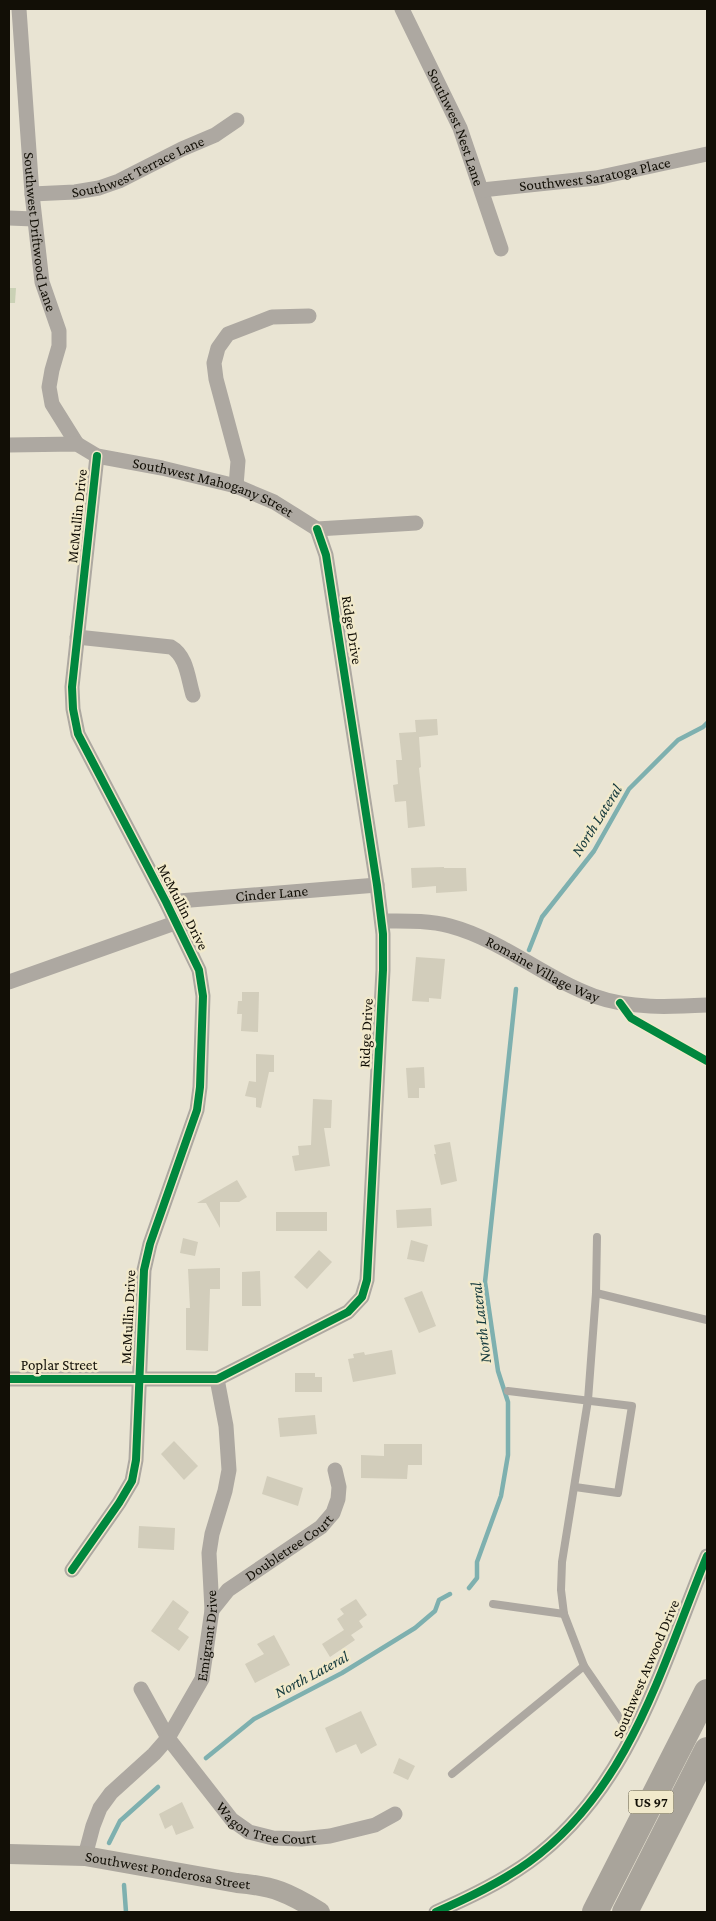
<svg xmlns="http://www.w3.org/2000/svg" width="716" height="1921" viewBox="0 0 716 1921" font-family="'Crimson Pro',serif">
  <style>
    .green { fill: #cad1b5 }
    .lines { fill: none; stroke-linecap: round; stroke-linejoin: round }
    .stream { stroke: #7eb0af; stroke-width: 4.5 }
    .building { fill: #d2cdbb }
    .lane { stroke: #ada8a1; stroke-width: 8 }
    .street { stroke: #ada8a1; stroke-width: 15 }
    .secondary { stroke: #aca79e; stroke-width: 20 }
    .highway { stroke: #a9a49b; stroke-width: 26 }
    .cycleway-casing { stroke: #f1e9cb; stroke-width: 11 }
    .cycleway { stroke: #00873e; stroke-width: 8 }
    .labels { text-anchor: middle; stroke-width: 5; stroke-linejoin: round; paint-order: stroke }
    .shield { fill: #f1e9cb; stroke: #555041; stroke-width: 1 }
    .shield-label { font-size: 14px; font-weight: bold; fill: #120f06 }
    .street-label { font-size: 15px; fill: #120f06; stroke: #f1e9cb }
    .water-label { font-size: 16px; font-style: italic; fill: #13383b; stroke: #f1e9cb }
  </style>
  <rect width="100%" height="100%" fill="#e9e4d3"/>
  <polygon class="green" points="9,288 16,288 15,303 9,303"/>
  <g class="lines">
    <g class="stream">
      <polyline points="529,950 542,917 594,851 629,789 678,740 703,727 707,723"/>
      <polyline points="469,1588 477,1578 477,1562 501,1496 508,1455 508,1402 498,1371 485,1282 516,989"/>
      <polyline points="206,1758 254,1719 342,1673 415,1628 435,1611 439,1600 450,1594"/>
      <polyline points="109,1843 120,1821 158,1787"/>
      <polyline points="124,1885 126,1912"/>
    </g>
  </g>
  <g class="building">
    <polygon points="437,719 438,735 419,737 421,767 419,768 425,826 408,828 406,801 395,802 393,785 398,784 396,760 402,760 399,733 416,732 415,720"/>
    <polygon points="444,867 444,868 466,868 467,891 436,893 436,886 412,888 411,868"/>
    <polygon points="416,957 445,959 441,999 429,998 429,1002 412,1001"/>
    <polygon points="242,992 259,992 258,1032 241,1031 242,1014 237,1014 238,1001 242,1001"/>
    <polygon points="256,1054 274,1055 274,1072 269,1072 261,1108 256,1107 256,1098 245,1096 249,1081 256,1082"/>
    <polygon points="424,1067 425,1088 419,1088 419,1098 408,1098 406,1068"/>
    <polygon points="313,1099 332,1100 331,1128 324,1128 330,1166 295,1171 292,1156 299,1155 298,1146 311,1145"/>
    <polygon points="450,1142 457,1181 441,1185 434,1154 436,1154 434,1145"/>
    <polygon points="237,1180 247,1197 239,1202 220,1202 220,1228 206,1203 197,1203"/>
    <polygon points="431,1208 432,1226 397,1228 396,1210"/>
    <rect x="276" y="1212" width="51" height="19"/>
    <polygon points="183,1238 198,1242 195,1256 180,1253"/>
    <polygon points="411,1240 428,1245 424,1262 407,1259"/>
    <polygon points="319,1250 332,1262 307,1289 294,1277"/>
    <polygon points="220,1268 220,1289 210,1289 208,1351 186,1350 186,1308 190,1308 188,1269"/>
    <polygon points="260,1271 261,1306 242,1306 242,1272"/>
    <polygon points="422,1291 436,1326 419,1333 404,1298"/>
    <polygon points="392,1350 396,1374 353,1382 348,1359 354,1358 353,1354 364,1352 365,1355"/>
    <polygon points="295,1373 315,1373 315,1377 322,1377 322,1392 295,1392"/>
    <polygon points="315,1415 317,1434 280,1437 278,1418"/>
    <polygon points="174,1441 198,1466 184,1480 161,1454"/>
    <polygon points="384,1444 422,1444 422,1465 408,1465 407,1479 361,1478 361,1455 384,1456"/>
    <polygon points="267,1476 303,1488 298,1506 262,1494"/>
    <polygon points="139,1526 175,1528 174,1550 138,1548"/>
    <polygon points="356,1599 367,1615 359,1621 363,1627 351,1635 355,1640 330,1657 322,1644 344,1630 337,1619 344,1614 340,1609"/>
    <polygon points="173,1600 189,1612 178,1629 189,1637 179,1651 151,1631"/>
    <polygon points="274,1635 290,1665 255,1683 245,1664 264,1654 257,1644"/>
    <polygon points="361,1711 377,1745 361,1754 356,1744 336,1753 325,1728"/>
    <polygon points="399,1758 415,1766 408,1780 393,1773"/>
    <polygon points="182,1802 194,1828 176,1835 172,1825 165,1829 159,1814"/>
  </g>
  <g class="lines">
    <g class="lane">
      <polyline points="597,1237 596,1293 588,1400 562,1562 561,1590 564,1614 584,1666 632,1736"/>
      <polyline points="596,1293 707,1320"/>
      <polyline points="508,1391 632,1406 618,1493 575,1487"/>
      <polyline points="493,1604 564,1614"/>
      <polyline points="452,1774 584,1666"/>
    </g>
    <g class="street">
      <path id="s1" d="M19,9L32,194L42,282L59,331V346L52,370L49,387L52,404L77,444"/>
      <path id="s2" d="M402,9L460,128L501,249"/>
      <path id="s3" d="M482,190L596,178L707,154"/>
      <path id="s4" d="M32,194L75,192L99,188L119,181L182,149L215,135L237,120"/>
      <polyline points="9,218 34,219"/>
      <path id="s5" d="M9,445L77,444L97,456L162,468L236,486L274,502L317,529L416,523"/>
      <polyline points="236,486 238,461 216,379 214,363 218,348 228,334 272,317 309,316"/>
      <path d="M77,637L171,647C187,656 188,679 193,695"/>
      <path id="s6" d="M166,902L377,885"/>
      <path id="s7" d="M382,921C405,921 428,920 450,926C502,940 544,978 594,996C630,1009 670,1007 707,1005"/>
      <polyline points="9,982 175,923"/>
      <polyline points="9,1379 217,1379 348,1312 362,1297 367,1280 383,970 383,934 377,885 326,555 317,529"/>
      <polyline points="72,1570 119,1503 132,1481 136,1460 144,1270 150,1244 197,1110 200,1087 203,996 199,970 166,902 78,734 73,709 72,687 97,456"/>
      <path id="s8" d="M212,1610L228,1590L321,1527L333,1513L338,1499L339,1487L335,1470"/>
      <path id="s9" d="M141,1689L168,1738L232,1820L249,1832L273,1838L301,1839L330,1836L375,1825L395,1814"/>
      <path id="s10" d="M85,1856L93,1826L100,1808L111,1793L154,1754L168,1738L202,1679L212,1610L209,1553L212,1534L225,1491L229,1470L226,1426L217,1379"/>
      <path d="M436,1912C468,1898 500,1883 529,1862C630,1789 662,1665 707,1556"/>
    </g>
    <path class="secondary" id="s11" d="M9,1854L85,1856L237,1883C274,1886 289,1893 320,1912"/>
    <g class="highway">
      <polyline points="595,1912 707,1692"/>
      <polyline points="625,1912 707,1750"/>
    </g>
    <defs>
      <g id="cycleway">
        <polyline points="620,1003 631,1018 707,1061"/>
        <polyline points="9,1379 217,1379 348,1312 362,1297 367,1280 383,970 383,934 377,885 326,555 317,529"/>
        <polyline points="72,1570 119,1503 132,1481 136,1460 144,1270 150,1244 197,1110 200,1087 203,996 199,970 166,902 78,734 73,709 72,687 97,456"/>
        <path d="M436,1912C468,1898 500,1883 529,1862C630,1789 662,1665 707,1556"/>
      </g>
    </defs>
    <use href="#cycleway" class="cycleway-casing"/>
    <use href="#cycleway" class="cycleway"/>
  </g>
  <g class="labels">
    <rect class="shield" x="628.5" y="1790.5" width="45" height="23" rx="4"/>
    <g class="shield-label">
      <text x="651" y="1807">US 97</text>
    </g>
    <g class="street-label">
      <text dy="5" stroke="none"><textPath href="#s2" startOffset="130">Southwest Nest Lane</textPath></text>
      <text dy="5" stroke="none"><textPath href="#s4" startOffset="111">Southwest Terrace Lane</textPath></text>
      <text dy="5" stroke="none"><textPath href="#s3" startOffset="114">Southwest Saratoga Place</textPath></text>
      <text dy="5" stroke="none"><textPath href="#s1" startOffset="224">Southwest Driftwood Lane</textPath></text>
      <text dy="5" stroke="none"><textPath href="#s5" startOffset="212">Southwest Mahogany Street</textPath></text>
      <text transform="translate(77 516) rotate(-84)" y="5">McMullin Drive</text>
      <text transform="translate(352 630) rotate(81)" y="5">Ridge Drive</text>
      <text dy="5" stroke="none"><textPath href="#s6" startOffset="106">Cinder Lane</textPath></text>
      <text transform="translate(183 907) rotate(63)" y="5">McMullin Drive</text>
      <text dy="5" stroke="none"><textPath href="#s7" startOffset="171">Romaine Village Way</textPath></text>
      <text transform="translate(366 1033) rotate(-87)" y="5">Ridge Drive</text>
      <text transform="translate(128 1317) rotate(-87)" y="5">McMullin Drive</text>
      <text x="59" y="1370">Poplar Street</text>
      <text dy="5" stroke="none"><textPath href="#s8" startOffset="100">Doubletree Court</textPath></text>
      <text dy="5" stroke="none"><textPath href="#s10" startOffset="260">Emigrant Drive</textPath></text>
      <text transform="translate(646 1669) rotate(-67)" y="5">Southwest Atwood Drive</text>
      <text dy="5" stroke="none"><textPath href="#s9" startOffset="194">Wagon Tree Court</textPath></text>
      <text dy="5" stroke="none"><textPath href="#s11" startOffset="160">Southwest Ponderosa Street</textPath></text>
    </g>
    <g class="water-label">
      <text transform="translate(596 820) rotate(-58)" y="6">North Lateral</text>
      <text transform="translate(480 1323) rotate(-97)" y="6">North Lateral</text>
      <text transform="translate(311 1674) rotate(-28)" y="6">North Lateral</text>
    </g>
  </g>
  <rect width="716" height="1921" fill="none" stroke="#120f06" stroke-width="20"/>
</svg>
